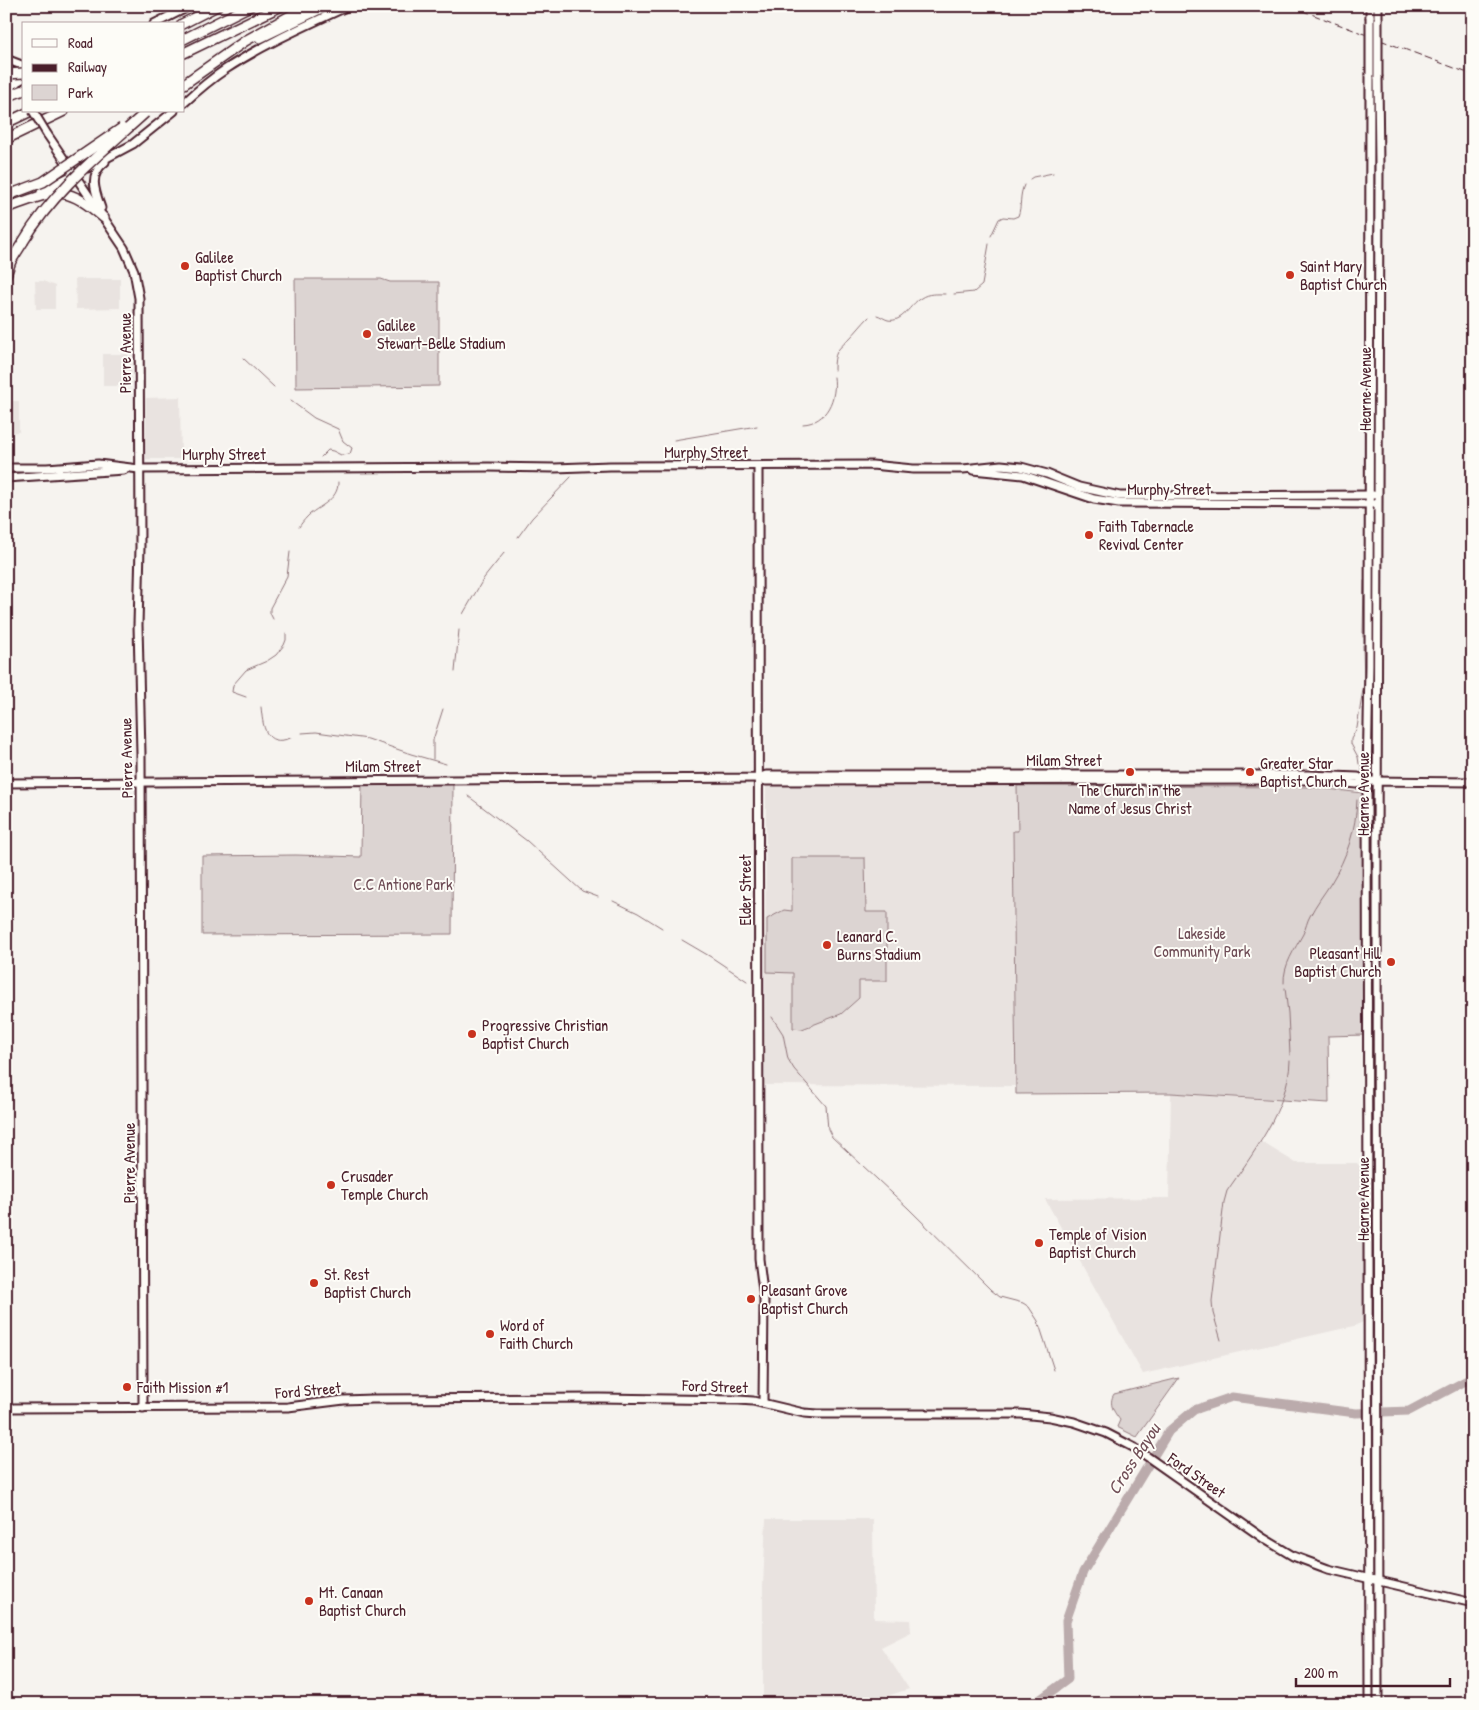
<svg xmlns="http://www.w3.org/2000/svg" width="1479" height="1710" viewBox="0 0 1479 1710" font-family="'Patrick Hand',sans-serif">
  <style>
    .built { fill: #e9e3e0 }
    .green { fill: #dcd4d2; stroke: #937a7e }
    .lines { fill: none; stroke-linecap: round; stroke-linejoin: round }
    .stream { stroke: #8e7378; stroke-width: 1 }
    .river { stroke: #bbabac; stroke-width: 9 }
    .secondary-casing { stroke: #4a1f2b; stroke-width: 11 }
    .highway-casing { stroke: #4a1f2b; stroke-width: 12 }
    .secondary { stroke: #fdfcf7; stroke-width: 7 }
    .highway { stroke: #fdfcf7; stroke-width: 9 }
    .rail { stroke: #4a1f2b; stroke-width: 1; stroke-dasharray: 8 4; stroke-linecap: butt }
    .secondary-bridge-casing { stroke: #4a1f2b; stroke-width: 11; stroke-linecap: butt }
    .highway-bridge-casing { stroke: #4a1f2b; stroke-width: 12; stroke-linecap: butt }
    .secondary-bridge { stroke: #fdfcf7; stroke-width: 7 }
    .highway-bridge { stroke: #fdfcf7; stroke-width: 9 }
    .poi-dot { fill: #c8321e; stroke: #fdfcf7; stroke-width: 2 }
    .labels { text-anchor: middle; stroke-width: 4; stroke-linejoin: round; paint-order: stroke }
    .poi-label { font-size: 16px; fill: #4a1f2b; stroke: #fdfcf7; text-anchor: start }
    .street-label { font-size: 16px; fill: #4a1f2b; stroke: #fdfcf7 }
    .park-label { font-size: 16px; fill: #6e4c55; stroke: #fdfcf7 }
    .water-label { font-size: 18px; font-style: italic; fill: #725058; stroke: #fdfcf7 }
  </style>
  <rect width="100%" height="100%" fill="#f6f3ef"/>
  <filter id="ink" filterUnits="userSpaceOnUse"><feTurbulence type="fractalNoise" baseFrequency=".02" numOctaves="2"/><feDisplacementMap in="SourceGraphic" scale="10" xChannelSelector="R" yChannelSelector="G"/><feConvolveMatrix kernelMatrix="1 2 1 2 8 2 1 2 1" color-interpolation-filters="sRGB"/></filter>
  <g filter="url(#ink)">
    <g class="built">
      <polygon points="75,279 120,279 120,308 76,309"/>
      <polygon points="35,281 43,281 55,286 55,309 36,309"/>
      <polygon points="103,354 131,354 132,386 103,386"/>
      <polygon points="180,397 181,459 146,459 146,398"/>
      <polygon points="6,401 19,401 19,432 6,433"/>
      <polygon points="766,785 1017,786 1018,831 1013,832 1015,1086 765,1085"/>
      <polygon points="1171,1093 1280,1101 1271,1125 1260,1141 1296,1163 1357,1163 1365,1172 1366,1316 1363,1322 1354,1326 1143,1374 1045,1199 1169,1198"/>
      <polygon points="766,1519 873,1519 874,1619 910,1620 911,1632 881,1647 909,1689 862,1704 763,1704 763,1586"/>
    </g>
    <g class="green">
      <polygon points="295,279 381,279 390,282 439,282 439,386 296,388"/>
      <polygon points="362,780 453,780 452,934 202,935 202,856 296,855 361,857"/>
      <polygon points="1017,786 1309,787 1363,793 1364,1035 1328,1036 1329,1103 1171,1093 1016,1094 1013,831 1018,831"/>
      <polygon points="792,858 865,858 866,912 887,912 887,981 859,981 859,998 841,1014 802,1029 793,1028 793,973 767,972 767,919 784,910 792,911"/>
      <path d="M1179,1378L1137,1437L1117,1427L1120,1420C1114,1412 1108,1404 1114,1394Z"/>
    </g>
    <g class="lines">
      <g class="stream">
        <polyline points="1030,179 1033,177 1053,173"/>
        <path d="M991,236L999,219L1003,217L1013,218L1018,216C1022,206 1019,196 1024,185"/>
        <polyline points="954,294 974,292 982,285 989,244"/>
        <path d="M877,315C881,316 884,319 888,320C903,323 910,304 921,298C928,293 937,294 945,294"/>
        <polyline points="243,358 274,387"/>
        <path d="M834,370C834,352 837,350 849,339C856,332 862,324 869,317"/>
        <polyline points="291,401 314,418 338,429 343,441 352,448 350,454 341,455 333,451 328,450 321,457"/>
        <path d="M803,424C827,423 837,398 834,377"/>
        <polyline points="674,440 757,426"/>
        <path d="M299,527C301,524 304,520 307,517C317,506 339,501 338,482"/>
        <polyline points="518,537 532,518 571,477"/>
        <polyline points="463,614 484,578 504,553"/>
        <polyline points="273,619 270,613 270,608 287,576 290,552"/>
        <polyline points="1363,637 1364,581"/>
        <polyline points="455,672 459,630"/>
        <polyline points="246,697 232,692 233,685 246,670 267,661 276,655 284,645 286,640 286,633"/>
        <path d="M261,707C263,725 264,748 291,738"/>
        <polyline points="302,733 316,732 368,739 411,754 446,764"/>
        <polyline points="433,759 433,740 443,709"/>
        <polyline points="1359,764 1358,757 1351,744 1351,739 1357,728 1364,683 1363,645"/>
        <polyline points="468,796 527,841 582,891 598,897"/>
        <polyline points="613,901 638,913 662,928"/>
        <polyline points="682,940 711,957 747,981"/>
        <path d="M1284,983C1283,965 1295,949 1303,934C1306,928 1307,921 1310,916C1316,904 1324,894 1331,883C1347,857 1356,830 1357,800"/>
        <polyline points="1285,988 1288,1013 1290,1055"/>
        <polyline points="772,1017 783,1034 788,1059 794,1069 826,1106 828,1129 832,1137 908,1208 991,1290 1000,1297 1023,1303 1029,1307 1038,1321 1054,1370"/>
        <path d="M1221,1340L1213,1313L1212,1301L1224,1202L1227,1191C1252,1155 1289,1107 1290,1061"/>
      </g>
      <polyline class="river" points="1034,1704 1068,1679 1066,1621 1083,1572 1169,1431 1194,1410 1232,1397 1356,1413 1409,1411 1473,1377"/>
      <defs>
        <g id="secondary">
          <polyline points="1370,6 1370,17"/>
          <polyline points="1378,19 1378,6"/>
          <polyline points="154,24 190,6"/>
          <polyline points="6,59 24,66"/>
          <polyline points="1378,77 1379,166 1377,859 1378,1704"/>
          <polyline points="15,83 24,78"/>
          <path d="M184,103C197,91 211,79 226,69C264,44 307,25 348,6"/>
          <polyline points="47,134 124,248 134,271 139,298 140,547 138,625 141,754 143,1408"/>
          <polyline points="88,168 133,144 174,111"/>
          <path d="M101,208C95,191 88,175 105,162"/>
          <polyline points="758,466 759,1259 764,1299 763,1403"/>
          <polyline points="6,468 47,468 98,464 139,469 489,467 555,468 610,466 872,465 913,469 963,469 1001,465 1021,467 1047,474 1079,487 1120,496 1373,495"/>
          <polyline points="973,470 1023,475 1094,499 1119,503 1373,504"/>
          <polyline points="6,478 124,470"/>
          <polyline points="759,778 766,781 1312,780 1357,784 1367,781 1473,782"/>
          <polyline points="6,783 759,778 766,775 1308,775 1358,777 1367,781"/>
          <polyline points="6,1408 288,1407 344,1400 372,1399 599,1398 739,1400 753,1401 804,1413 818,1414 1021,1414 1050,1417 1074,1422 1106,1433 1135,1448 1263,1538 1293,1556 1328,1569 1473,1603"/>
          <polyline points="1369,1704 1367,781 1369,665 1370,75"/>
        </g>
        <g id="highway">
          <polyline points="182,24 217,6"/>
          <polyline points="260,38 326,6"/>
          <polyline points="184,39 250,6"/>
          <polyline points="184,53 281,6"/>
          <polyline points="184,84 245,41 308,6"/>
          <polyline points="6,87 15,83"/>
          <polyline points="6,123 31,111"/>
          <polyline points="6,139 64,111"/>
          <polyline points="42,192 75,175"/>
          <path d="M6,208C54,192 63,181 104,218"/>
          <polyline points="6,275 11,261 23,242"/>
        </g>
      </defs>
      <use href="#secondary" class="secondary-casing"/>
      <use href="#highway" class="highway-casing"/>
      <use href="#secondary" class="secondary"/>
      <use href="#highway" class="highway"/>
      <polyline class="rail" points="1290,6 1473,75"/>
      <defs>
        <g id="secondary-bridge">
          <polyline points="1370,17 1370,75"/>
          <polyline points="1378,19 1378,77"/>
          <polyline points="33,111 47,134"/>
        </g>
        <g id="highway-bridge">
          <polyline points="6,74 24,73"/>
          <polyline points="6,97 24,90"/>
          <polyline points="6,196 43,182 122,128"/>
          <path d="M23,242C54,190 101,153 145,113"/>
        </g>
      </defs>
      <use href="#secondary-bridge" class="secondary-bridge-casing"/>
      <use href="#highway-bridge" class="highway-bridge-casing"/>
      <use href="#secondary-bridge" class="secondary-bridge"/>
      <use href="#highway-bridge" class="highway-bridge"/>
    </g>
  </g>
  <g class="poi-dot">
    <circle cx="185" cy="266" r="5"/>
    <circle cx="1290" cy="275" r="5"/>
    <circle cx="367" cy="334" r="5"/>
    <circle cx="1089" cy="535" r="5"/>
    <circle cx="1130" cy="772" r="5"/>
    <circle cx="1250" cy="772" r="5"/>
    <circle cx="827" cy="945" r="5"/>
    <circle cx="1391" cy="962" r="5"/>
    <circle cx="472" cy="1034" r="5"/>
    <circle cx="331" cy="1185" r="5"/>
    <circle cx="1039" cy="1243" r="5"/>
    <circle cx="314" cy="1283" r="5"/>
    <circle cx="751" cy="1299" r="5"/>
    <circle cx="490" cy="1334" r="5"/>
    <circle cx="127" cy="1387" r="5"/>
    <circle cx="309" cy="1601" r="5"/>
  </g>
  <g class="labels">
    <g class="poi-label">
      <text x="195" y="263">Galilee<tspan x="195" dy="18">Baptist Church</tspan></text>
      <text x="1300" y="272">Saint Mary<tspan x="1300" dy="18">Baptist Church</tspan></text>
      <text x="377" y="331">Galilee<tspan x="377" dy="18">Stewart-Belle Stadium</tspan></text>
      <text x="1099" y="532">Faith Tabernacle<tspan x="1099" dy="18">Revival Center</tspan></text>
      <text x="1260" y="769">Greater Star<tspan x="1260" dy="18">Baptist Church</tspan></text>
      <text x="1130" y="796" text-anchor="middle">The Church in the<tspan x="1130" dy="18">Name of Jesus Christ</tspan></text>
      <text x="837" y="942">Leanard C.<tspan x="837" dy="18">Burns Stadium</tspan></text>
      <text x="1381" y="959" text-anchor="end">Pleasant Hill<tspan x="1381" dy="18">Baptist Church</tspan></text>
      <text x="482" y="1031">Progressive Christian<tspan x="482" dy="18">Baptist Church</tspan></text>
      <text x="341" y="1182">Crusader<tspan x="341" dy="18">Temple Church</tspan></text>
      <text x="1049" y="1240">Temple of Vision<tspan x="1049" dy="18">Baptist Church</tspan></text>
      <text x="324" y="1280">St. Rest<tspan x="324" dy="18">Baptist Church</tspan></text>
      <text x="761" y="1296">Pleasant Grove<tspan x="761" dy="18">Baptist Church</tspan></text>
      <text x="500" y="1331">Word of<tspan x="500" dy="18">Faith Church</tspan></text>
      <text x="137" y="1393">Faith Mission #1</text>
      <text x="319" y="1598">Mt. Canaan<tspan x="319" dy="18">Baptist Church</tspan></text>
    </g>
    <g class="street-label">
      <text transform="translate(125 353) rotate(-90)" y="6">Pierre Avenue</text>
      <text transform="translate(1365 389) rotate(-90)" y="6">Hearne Avenue</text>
      <text x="706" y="458">Murphy Street</text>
      <text x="224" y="460">Murphy Street</text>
      <text x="1169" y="495">Murphy Street</text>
      <text transform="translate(126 758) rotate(-91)" y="6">Pierre Avenue</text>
      <text x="1064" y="766">Milam Street</text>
      <text x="383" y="772">Milam Street</text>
      <text transform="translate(1363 794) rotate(-90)" y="6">Hearne Avenue</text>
      <text transform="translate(745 890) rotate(-90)" y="6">Elder Street</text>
      <text transform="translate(129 1163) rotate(-90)" y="6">Pierre Avenue</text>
      <text transform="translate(1363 1199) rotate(-90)" y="6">Hearne Avenue</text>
      <text transform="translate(715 1386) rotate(2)" y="6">Ford Street</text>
      <text transform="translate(308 1390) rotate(-5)" y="6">Ford Street</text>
      <text transform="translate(1197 1475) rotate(35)" y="6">Ford Street</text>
    </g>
    <g class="park-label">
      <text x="403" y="890">C.C Antione Park</text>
      <text x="1202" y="939">Lakeside<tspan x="1202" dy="18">Community Park</tspan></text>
    </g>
    <g class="water-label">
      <text transform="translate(1134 1459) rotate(-57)" y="6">Cross Bayou</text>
    </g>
  </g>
  <rect width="1479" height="1710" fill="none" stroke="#fdfcf7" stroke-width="25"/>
  <rect x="12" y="12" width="1454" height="1685" fill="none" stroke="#4a1f2b" stroke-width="2" filter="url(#ink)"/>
  <rect x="22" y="22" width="162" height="90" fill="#fdfcf7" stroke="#b5a4a5"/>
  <rect x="32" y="39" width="25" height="8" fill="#fdfcf7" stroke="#b5a4a5"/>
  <text x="68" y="48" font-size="15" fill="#4a1f2b">Road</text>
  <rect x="32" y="64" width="25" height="8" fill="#4a1f2b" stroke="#b5a4a5"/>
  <text x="68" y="72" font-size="15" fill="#4a1f2b">Railway</text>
  <rect x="32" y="85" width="25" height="15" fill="#dcd4d2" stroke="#b5a4a5"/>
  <text x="68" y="98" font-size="15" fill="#4a1f2b">Park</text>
  <path d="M1296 1678v8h154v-8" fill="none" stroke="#4a1f2b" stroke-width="2.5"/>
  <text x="1304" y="1678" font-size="15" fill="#4a1f2b" stroke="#fdfcf7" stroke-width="4" paint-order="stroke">200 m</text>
</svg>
